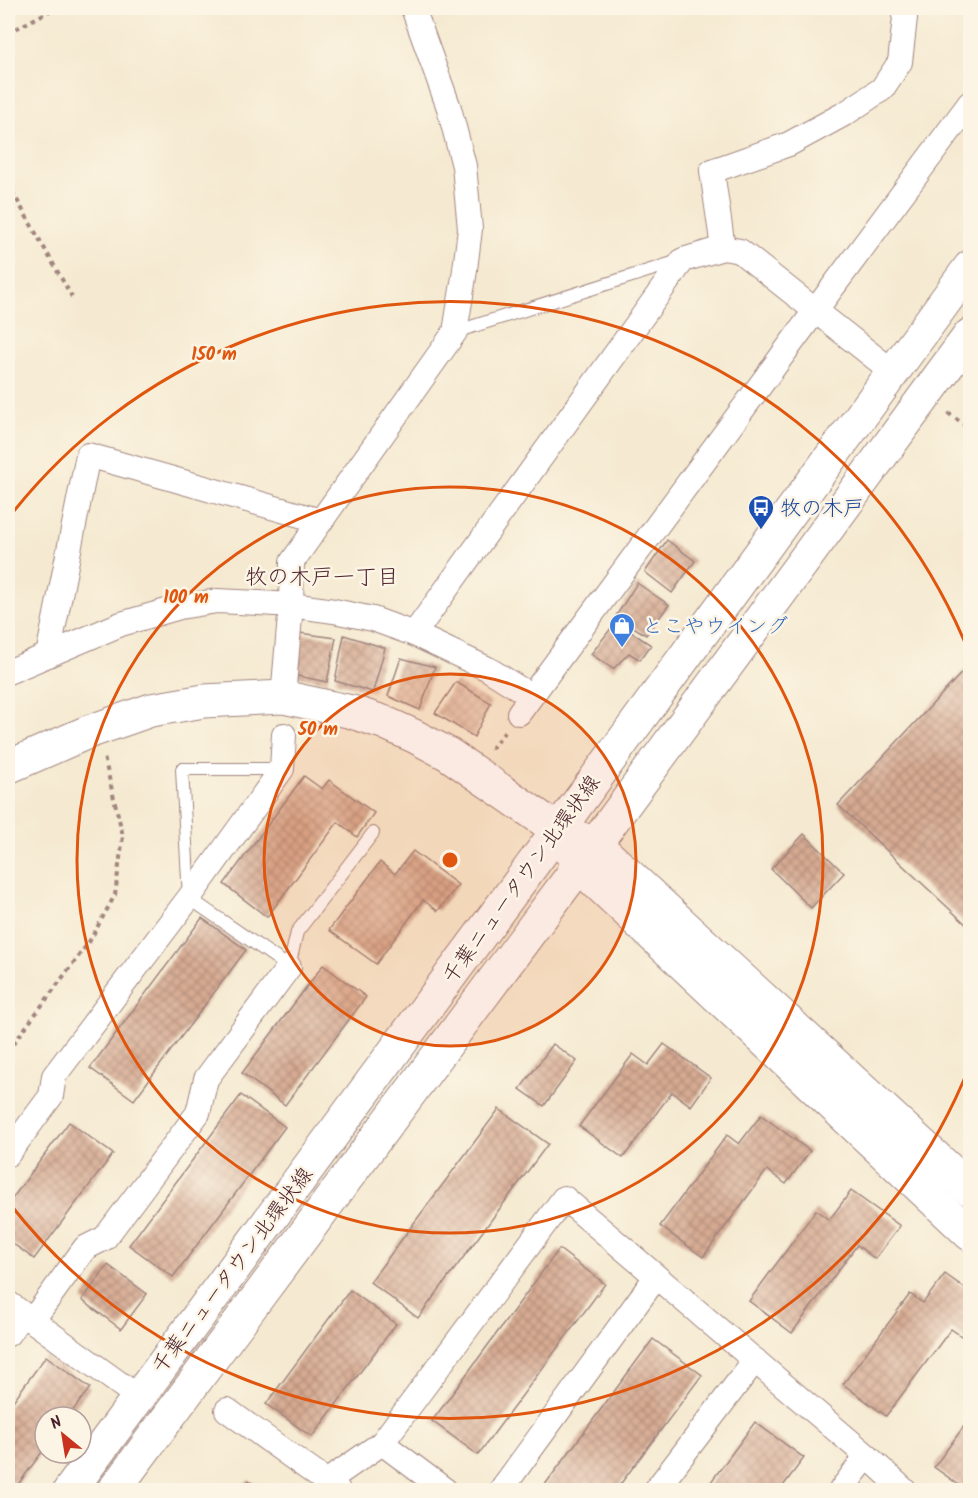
<svg xmlns="http://www.w3.org/2000/svg" width="978" height="1498" viewBox="0 0 978 1498" font-family="Kalam,'Klee One',sans-serif">
  <style>
    .building { fill: url(#building-cross-hatch) }
    .lines { fill: none; stroke-linecap: round; stroke-linejoin: round }
    .lane-casing { stroke: #a0847e; stroke-width: 14 }
    .street-casing { stroke: #a0847e; stroke-width: 26 }
    .secondary-casing { stroke: #a0847e; stroke-width: 35 }
    .path { stroke: #a0847e; stroke-width: 4; stroke-dasharray: 4.5 4.5; stroke-linecap: butt }
    .lane { stroke: #fff; stroke-width: 12 }
    .street { stroke: #fff; stroke-width: 24 }
    .secondary { stroke: #fff; stroke-width: 33 }
    .ring { fill: none; stroke: #e0560e; stroke-width: 3 }
    .labels { text-anchor: middle; stroke-width: 5; stroke-linejoin: round; paint-order: stroke }
    .transit-label { font-size: 21px; fill: #164399; stroke: #fcf5e5; text-anchor: start }
    .shop-label { font-size: 21px; fill: #366cbe; stroke: #fcf5e5; text-anchor: start }
    .street-label { font-size: 21px; fill: #4a1f2b; stroke: #fcf5e5 }
    .neighbourhood-label { font-size: 22px; fill: #4a1f2b; stroke: #fcf5e5 }
    .centre { fill: #e0560e; stroke: #fcf5e5; stroke-width: 3 }
    .ring-label { font-size: 18px; text-anchor: middle; font-weight: bold; fill: #e0560e; stroke: #fcf5e5; stroke-width: 5; stroke-linejoin: round; paint-order: stroke }
  </style>
  <defs>
    <pattern id="building-cross-hatch" width="8" height="8" patternUnits="userSpaceOnUse" patternTransform="scale(1.5)"><rect width="8" height="8" fill="#d7ab93"/><path d="M0 0l8 8M0 8l8-8" fill="none" stroke="#b08b78"/></pattern>
  </defs>
  <rect width="100%" height="100%" fill="#fcf5e5"/>
  <filter id="ink" filterUnits="userSpaceOnUse"><feTurbulence type="fractalNoise" baseFrequency=".0167" numOctaves="2"/><feDisplacementMap in="SourceGraphic" scale="12" xChannelSelector="R" yChannelSelector="G"/><feConvolveMatrix kernelMatrix="1 2 1 2 8 2 1 2 1" color-interpolation-filters="sRGB"/></filter>
  <filter id="wash" filterUnits="userSpaceOnUse"><feTurbulence type="fractalNoise" baseFrequency=".008" numOctaves="4" result="noise"/><feDisplacementMap in="SourceGraphic" scale="24" xChannelSelector="R" yChannelSelector="G"/><feGaussianBlur stdDeviation="1.35" result="paint"/><feColorMatrix in="noise" values="0 0 0 0 0 0 0 0 0 0 0 0 0 0 0 0 0 1.4 0 .05"/><feComposite in="paint" operator="in"/></filter>
  <g filter="url(#wash)">
    <rect width="100%" height="100%" fill="#f5ead1"/>
    <g id="blocks">
      <g class="building">
        <polygon points="667,540 695,561 672,593 645,572"/>
        <polygon points="637,583 669,605 646,635 616,616"/>
        <polygon points="616,622 651,645 640,660 629,653 613,669 591,654"/>
        <polygon points="299,633 336,638 327,682 293,675"/>
        <polygon points="344,635 385,648 373,692 335,681"/>
        <polygon points="401,658 435,667 420,710 388,696"/>
        <polygon points="970,664 970,928 838,805"/>
        <polygon points="456,682 491,703 474,737 435,713"/>
        <polygon points="304,776 322,789 329,780 374,813 357,837 338,822 267,917 224,884"/>
        <polygon points="804,834 844,873 811,908 771,869"/>
        <polygon points="413,851 458,885 438,911 423,900 376,964 329,930 380,862 395,874"/>
        <polygon points="202,918 246,950 134,1100 90,1068"/>
        <polygon points="323,965 366,997 285,1105 242,1073"/>
        <polygon points="553,1044 577,1061 544,1106 520,1089"/>
        <polygon points="664,1044 711,1078 691,1106 672,1092 623,1158 579,1126 633,1054 648,1065"/>
        <polygon points="241,1095 285,1127 173,1277 129,1245"/>
        <polygon points="499,1109 548,1144 418,1318 370,1282"/>
        <polygon points="761,1115 810,1151 786,1184 767,1170 703,1257 660,1226 727,1135 739,1144"/>
        <polygon points="69,1122 113,1154 34,1259 8,1240 8,1204"/>
        <polygon points="851,1191 900,1226 875,1259 857,1245 792,1333 749,1301 816,1210 829,1220"/>
        <polygon points="559,1249 605,1284 478,1455 432,1421"/>
        <polygon points="108,1265 147,1294 121,1329 82,1300"/>
        <polygon points="945,1274 970,1292 970,1342 951,1329 886,1416 843,1384 910,1294 923,1303"/>
        <polygon points="350,1290 396,1324 312,1437 266,1404"/>
        <polygon points="653,1339 702,1375 616,1490 541,1490"/>
        <polygon points="46,1356 90,1388 68,1417 45,1417 45,1448 14,1490 8,1490 8,1408"/>
        <polygon points="970,1418 970,1490 966,1490 934,1467"/>
        <polygon points="755,1422 804,1458 780,1490 705,1490"/>
        <polygon points="249,1480 263,1490 240,1490"/>
      </g>
    </g>
  </g>
  <g filter="url(#ink)">
    <use href="#blocks" fill-opacity="0" stroke="#a0847e" stroke-width="1.5"/>
    <g class="lines">
      <defs>
        <g id="lane">
          <polyline points="455,332 679,261"/>
          <polyline points="282,769 182,769 189,898 289,967 297,932 373,833"/>
        </g>
        <g id="street">
          <polyline points="893,372 740,251 723,248 712,171 789,144 846,113 882,89 900,62 905,18 902,8"/>
          <polyline points="414,634 683,260 723,248"/>
          <polyline points="48,655 88,455 321,521"/>
          <polyline points="8,672 121,624 180,607 217,601 259,603 291,605 334,611 373,619 414,634 488,669 531,696"/>
          <polyline points="283,697 291,605 292,562 455,332 464,277 470,229 464,166 449,108 413,8"/>
          <polyline points="519,713 815,311 970,103"/>
          <polyline points="8,1154 51,1096 54,1076 189,898 282,769 284,735"/>
          <polyline points="8,1303 138,1397"/>
          <polyline points="32,1321 85,1248 105,1238 198,1113 206,1079 289,967"/>
          <polyline points="8,1334 22,1314"/>
          <polyline points="227,1410 338,1490"/>
          <polyline points="382,1443 445,1490"/>
          <polyline points="326,1482 382,1443 564,1198 867,1456 904,1490"/>
          <polyline points="501,1490 656,1277"/>
          <polyline points="656,1490 755,1360"/>
          <polyline points="841,1490 867,1456"/>
        </g>
        <g id="secondary">
          <polyline points="8,767 88,732 151,710 204,701 283,697 352,712 383,722 414,736 448,754 558,830 595,844 970,1189"/>
          <polyline points="568,847 579,866 970,1234"/>
          <polyline points="70,1490 558,830 970,267"/>
          <polyline points="114,1490 579,866 970,335"/>
        </g>
      </defs>
      <use href="#lane" class="lane-casing"/>
      <use href="#street" class="street-casing"/>
      <use href="#secondary" class="secondary-casing"/>
      <g class="path">
        <polyline points="8,33 55,8"/>
        <polyline points="8,184 72,297"/>
        <polyline points="948,413 970,429"/>
        <polyline points="491,749 506,730"/>
        <polyline points="8,1051 89,942 115,895 123,836 104,757"/>
      </g>
      <use href="#lane" class="lane"/>
      <use href="#street" class="street"/>
      <use href="#secondary" class="secondary"/>
    </g>
  </g>
  <circle cx="450" cy="860" r="186" fill="#e0560e" fill-opacity=".12"/>
  <g class="ring">
    <circle cx="450" cy="860" r="186"/>
    <circle cx="450" cy="860" r="373"/>
    <path d="M970 1065A559 559 0 0 1 10 1204M10 516A559 559 0 0 1 970 655"/>
  </g>
  <defs>
    <symbol id="bus-pin" viewBox="-11 -11 22 30"><path d="M0 17L-7.5 6A9.5 9.5 0 1 1 7.5 6Z" fill="#1a4fb4" stroke="#fcf5e5"/><path d="M-5-6H5V4H4V6H2V4H-2V6H-4V4H-5ZM-3.5-4V0h7V-4ZM-3.5 1.2v1.5H-2V1.2ZM2 1.2v1.5H3.5V1.2Z" fill="#fff"/></symbol>
    <symbol id="shop-pin" viewBox="-11 -11 22 30"><path d="M0 17L-7.5 6A9.5 9.5 0 1 1 7.5 6Z" fill="#3f7fe0" stroke="#fcf5e5"/><path d="M-5-2.5h2.3a2.7 3.5 0 0 1 5.4 0H5L5.5 6h-11ZM-1.5-2.5h3a1.5 2.3 0 0 0-3 0Z" fill="#fff"/></symbol>
  </defs>
  <g fill-rule="evenodd">
    <use href="#bus-pin" x="746" y="493" width="30" height="40"/>
    <use href="#shop-pin" x="607" y="611" width="30" height="40"/>
  </g>
  <g class="labels">
    <g class="transit-label">
      <text x="780" y="515">牧の木戸</text>
    </g>
    <g class="shop-label">
      <text x="642" y="633">とこやウイング</text>
    </g>
    <g class="street-label">
      <text transform="translate(521 879) rotate(-54)" y="7">千葉ニュータウン北環状線</text>
      <text transform="translate(232 1270) rotate(-53)" y="7">千葉ニュータウン北環状線</text>
    </g>
    <g class="neighbourhood-label">
      <text x="322" y="584">牧の木戸一丁目</text>
    </g>
  </g>
  <circle cx="450" cy="860" r="9" class="centre"/>
  <g class="ring-label">
    <text x="214" y="360">150 m</text>
    <text x="186" y="603">100 m</text>
    <text x="318" y="735">50 m</text>
  </g>
  <rect width="978" height="1498" fill="none" stroke="#fcf5e5" stroke-width="30"/>
  <g transform="translate(63 1435) rotate(330)"><circle r="28" fill="#fcf5e5" stroke="#b59f9b" stroke-width="1.5"/>
  <path d="M0-4.5L10 22L0 15L-10 22Z" fill="#c8321e"/>
  <text y="-9" font-size="16" font-weight="bold" text-anchor="middle" fill="#4a1f2b">N</text>
  </g>
</svg>
